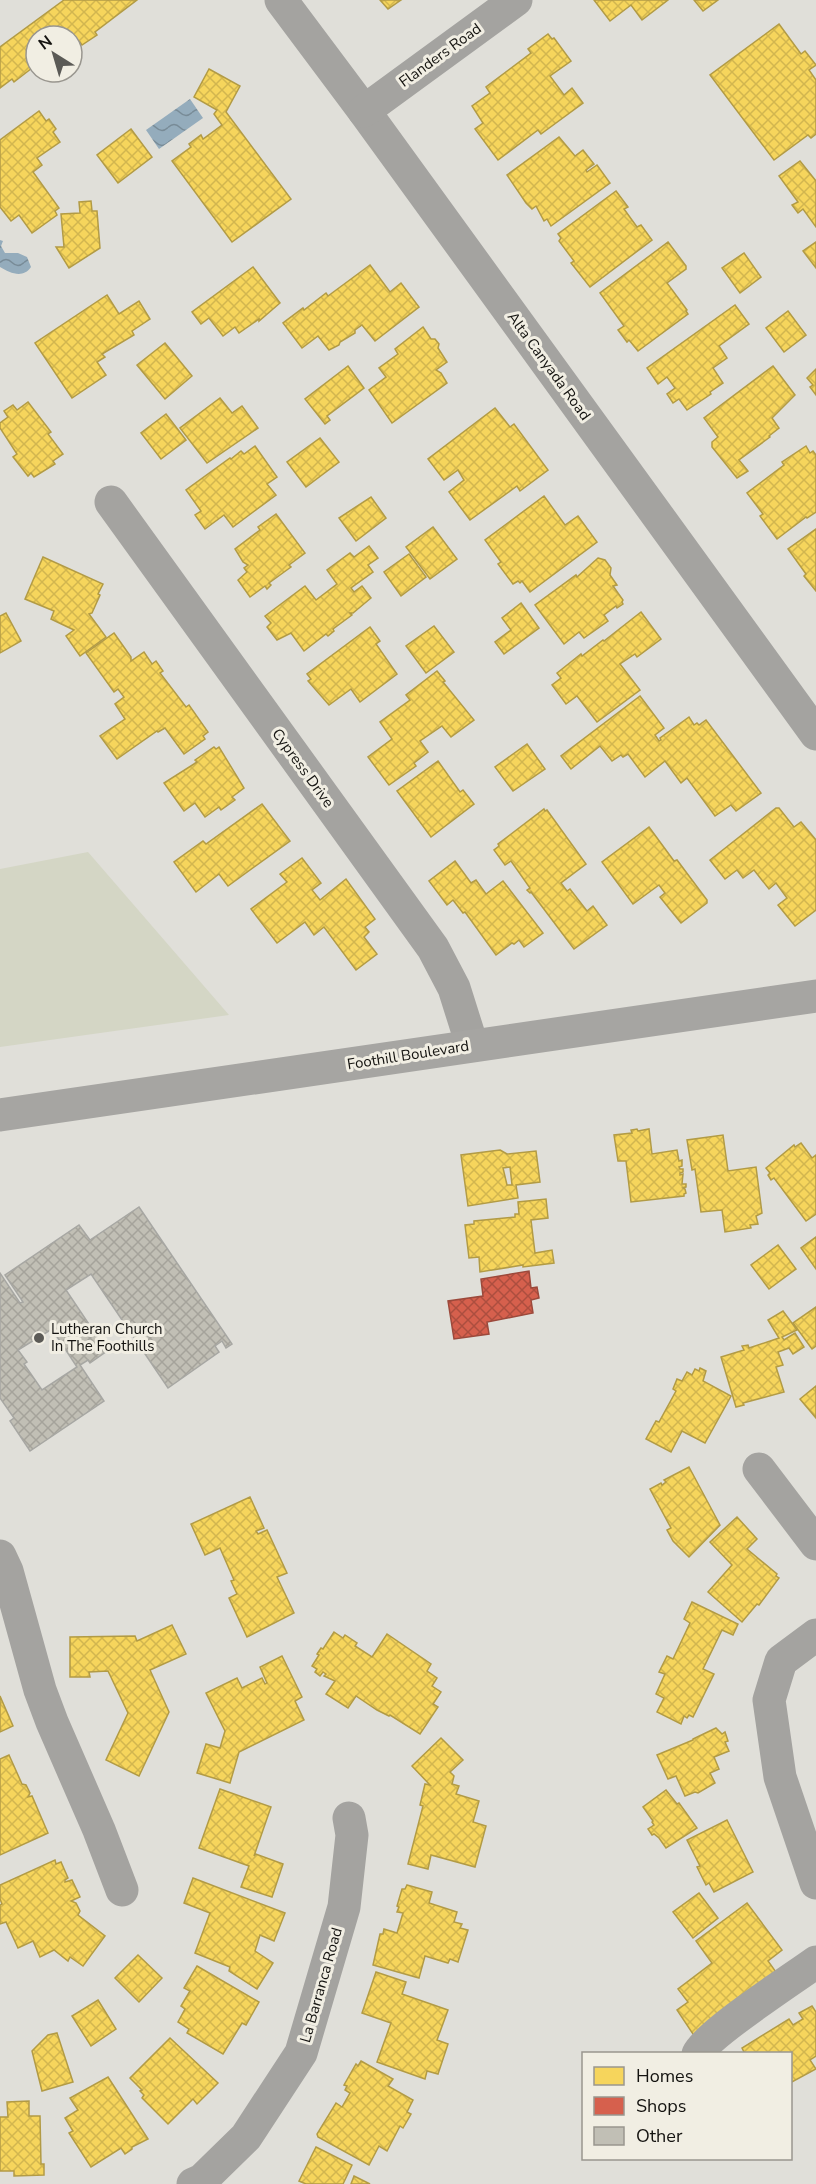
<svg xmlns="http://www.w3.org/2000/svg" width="816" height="2184" viewBox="0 0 816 2184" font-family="'Nunito Sans',sans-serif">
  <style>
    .green { fill: #d4d6c5 }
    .water { fill: url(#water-waves) }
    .homes { fill: url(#homes-cross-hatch); stroke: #b29b45; stroke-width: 1.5; fill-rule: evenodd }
    .shops { fill: url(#shops-cross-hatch); stroke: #9c493b; stroke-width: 1.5 }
    .building { fill: url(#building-cross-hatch); stroke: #a7a7a3; stroke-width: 1.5; fill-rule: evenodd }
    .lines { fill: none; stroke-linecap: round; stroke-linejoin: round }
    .minor { stroke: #a4a3a0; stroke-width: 33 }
    .major { stroke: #a6a5a2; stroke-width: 33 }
    .poi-dot { fill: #5b5a56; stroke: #f1eee3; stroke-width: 2 }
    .labels { text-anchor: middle; stroke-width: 6; stroke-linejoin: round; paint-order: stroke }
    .street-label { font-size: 15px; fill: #141310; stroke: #f1eee3 }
    .poi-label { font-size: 15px; fill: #141310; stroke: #f1eee3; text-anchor: start }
  </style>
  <defs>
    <pattern id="water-waves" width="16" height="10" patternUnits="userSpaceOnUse" patternTransform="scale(1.5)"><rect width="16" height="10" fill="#94acbc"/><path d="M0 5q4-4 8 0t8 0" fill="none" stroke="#788b97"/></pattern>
    <pattern id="homes-cross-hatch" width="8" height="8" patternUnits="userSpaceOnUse" patternTransform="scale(1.5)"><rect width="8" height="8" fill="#f6d55c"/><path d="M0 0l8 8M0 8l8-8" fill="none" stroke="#d2b64f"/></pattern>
    <pattern id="shops-cross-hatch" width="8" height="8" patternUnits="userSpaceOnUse" patternTransform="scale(1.5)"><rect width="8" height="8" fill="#d6604d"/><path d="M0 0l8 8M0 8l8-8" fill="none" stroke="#ac4e3f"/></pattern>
    <pattern id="building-cross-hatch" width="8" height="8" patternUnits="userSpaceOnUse" patternTransform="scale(1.5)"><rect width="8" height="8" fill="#c1bfb5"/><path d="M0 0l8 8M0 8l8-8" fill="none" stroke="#a5a39b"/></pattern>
  </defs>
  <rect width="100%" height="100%" fill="#e0dfd9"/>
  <polygon class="green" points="88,852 229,1015 0,1047 0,869"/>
  <g class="water">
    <polygon points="190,99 203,118 159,149 146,130"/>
    <path d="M0,240L3,241L1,246L5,253H18L27,257L31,267C23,279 10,273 0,267Z"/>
  </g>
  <g class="homes">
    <polygon points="64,0 137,0 95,32 97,35 82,45 80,42 72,48 72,36 36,36 36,65 14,82 12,79 0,88 0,47"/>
    <polygon points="380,0 401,0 388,9"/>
    <polygon points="594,0 668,0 642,20 631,5 610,21"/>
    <polygon points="694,0 718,0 703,11"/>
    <polygon points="779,24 801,54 805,51 816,65 809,70 816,80 816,134 811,138 808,135 774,160 710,75"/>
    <polygon points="548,34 552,39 554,38 571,61 550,76 564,95 572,88 583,103 541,134 538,130 498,160 475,129 483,123 472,106 490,93 486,87 531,53 528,49"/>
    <polygon points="209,69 240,86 226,112 291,199 232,242 172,161 191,147 189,144 201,135 203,139 222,125 214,114 217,110 194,97"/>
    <polygon points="39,111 46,121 49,119 56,129 53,132 60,142 37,158 42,165 33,172 59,208 55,211 57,215 32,233 19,215 11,221 0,207 0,140"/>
    <polygon points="131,129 152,157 118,183 97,155"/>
    <polygon points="559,137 575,156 583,150 594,164 586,170 587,172 597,165 610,183 551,226 547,219 544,221 536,206 532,209 526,203 507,175"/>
    <polygon points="800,161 816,181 816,227 803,209 798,213 792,205 798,202 779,176"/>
    <polygon points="616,191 628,207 624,209 637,227 641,225 652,240 590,287 571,263 574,261 559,241 561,238 558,234"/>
    <polygon points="91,201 92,211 97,211 100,248 69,268 56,247 64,247 61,214 80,213 79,202"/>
    <polygon points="668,242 686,266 686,269 667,283 687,310 686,311 688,314 638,351 629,340 627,342 618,330 624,326 600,293"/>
    <polygon points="816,242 816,268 803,251"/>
    <polygon points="744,253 761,277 740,293 722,268"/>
    <polygon points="370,265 390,292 401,283 419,307 375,341 362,325 355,330 355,333 340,342 339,345 329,350 318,336 302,348 283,323 303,308 304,310 326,293 328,296"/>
    <polygon points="253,267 280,303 259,321 259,319 239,333 235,327 223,336 209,318 201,324 192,312"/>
    <polygon points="107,295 119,314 139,301 150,319 132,331 134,335 102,354 105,357 97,362 106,375 72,398 35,343"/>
    <polygon points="735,305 749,324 719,346 727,358 713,368 723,383 710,392 711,394 687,410 679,399 673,403 667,394 675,388 667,377 658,384 647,368"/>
    <polygon points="788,311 806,335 784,352 766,328"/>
    <polygon points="423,327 431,339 435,339 439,344 438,348 447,362 436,370 441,373 447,383 392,423 369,390 386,377 379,368 398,354 395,349"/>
    <polygon points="165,343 192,376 165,399 137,365"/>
    <polygon points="348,366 364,388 327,416 330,420 325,424 305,399"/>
    <polygon points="773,366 795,395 772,418 779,428 769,436 770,437 739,460 748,471 737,478 712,447 712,442 718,437 704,418"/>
    <polygon points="816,369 816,395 810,387 813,385 807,378"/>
    <polygon points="220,398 232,413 242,406 258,428 207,463 180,428"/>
    <polygon points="28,402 51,432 48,434 63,454 53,461 55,464 34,477 31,473 28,476 13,457 17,454 0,428 0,423 8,417 4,411 13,405 17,410"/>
    <polygon points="495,408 510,427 514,424 548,470 520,491 517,486 470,520 449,492 464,480 458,470 444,480 428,459"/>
    <polygon points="166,414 186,440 161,459 141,433"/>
    <polygon points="320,438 339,462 306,487 287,462"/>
    <polygon points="255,446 277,477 267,484 276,495 233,527 224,515 205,529 195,515 201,511 186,490 230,458 231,459 241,451 244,454"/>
    <polygon points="806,446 810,453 813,451 816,455 816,512 807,518 806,517 777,539 760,516 763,514 747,493 784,465 782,462"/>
    <polygon points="544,496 565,525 578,516 597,542 530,592 522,581 520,583 518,581 513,584 498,564 501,562 485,540"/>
    <polygon points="371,497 386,518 356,541 339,518"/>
    <polygon points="276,514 305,553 289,565 291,567 269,583 271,585 267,589 265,586 250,597 238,580 247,572 244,568 248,565 243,562 235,549 260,530 258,527"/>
    <polygon points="433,527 457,559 430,579 406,547"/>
    <polygon points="816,529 816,591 804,576 806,574 788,549"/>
    <polygon points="369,546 378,558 368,565 373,572 351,588 354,592 362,586 371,598 353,613 350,613 352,615 333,629 334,631 328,636 326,634 304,651 291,633 277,640 267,627 271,623 265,616 305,586 316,600 337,584 327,570 350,553 354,557"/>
    <polygon points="409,554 426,577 401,596 384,572"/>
    <polygon points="43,557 103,584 98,594 100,595 92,613 89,614 106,637 80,656 66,636 74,630 51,619 54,611 25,599"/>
    <polygon points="598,558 605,560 611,568 610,575 617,585 613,586 623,600 622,602 623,604 617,608 616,606 604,615 608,621 584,638 579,632 564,644 535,605 576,575 577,577"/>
    <polygon points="521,603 539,628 504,654 495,642 511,630 502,618"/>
    <polygon points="641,612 661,639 637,657 635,654 620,664 640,690 597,722 577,696 566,704 552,685 561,678 557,673 581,654 582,656 603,640 604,641"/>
    <polygon points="6,613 21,641 0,653 0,616"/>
    <polygon points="434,626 454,652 426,673 406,646"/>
    <polygon points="370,627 380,641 376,644 397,674 360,702 351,689 329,705 308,681 311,679 307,674"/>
    <polygon points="114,633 131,657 131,661 144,652 152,664 156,661 163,671 160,673 186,707 189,705 208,732 203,736 205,739 184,754 165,728 158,732 157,731 117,759 100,736 125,719 115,704 124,697 118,689 114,692 86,653"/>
    <polygon points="437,671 445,681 443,682 474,720 451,737 442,726 420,741 428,752 414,763 416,766 389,785 368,757 392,739 380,722 410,700 406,695"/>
    <polygon points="640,696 664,728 655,735 659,741 661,740 660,738 689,717 694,725 697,723 699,725 706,720 761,793 736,811 731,805 715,816 687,778 681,783 665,761 645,777 628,754 623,757 621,755 612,761 600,746 571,769 561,756"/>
    <polygon points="527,744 545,769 513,791 495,767"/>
    <polygon points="214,747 216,749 219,747 244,788 232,797 235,800 221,810 219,807 205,817 195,803 184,811 164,783 197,762 195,760"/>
    <polygon points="438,761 460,792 463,790 474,804 431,837 397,791"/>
    <polygon points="262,804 290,841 228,886 219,874 196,892 174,862 203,841 206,844"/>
    <polygon points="776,808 779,808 794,827 801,822 816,840 816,910 795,926 778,905 787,898 776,883 769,889 754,870 743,878 737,870 725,879 710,860"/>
    <polygon points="544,809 545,811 547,810 586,864 561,883 567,891 570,889 587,911 593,906 607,925 574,949 531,892 530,893 527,890 530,888 511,861 505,865 494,850 499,846 498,844"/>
    <polygon points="649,827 674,861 677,860 707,900 707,903 681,923 660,897 665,893 659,885 633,904 602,862"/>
    <polygon points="302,858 321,883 312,890 320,900 346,879 375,919 365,927 369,932 364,937 377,954 356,970 324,927 314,935 305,922 277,943 251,909 287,882 280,874"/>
    <polygon points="455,861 471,883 476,880 486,894 503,881 543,933 524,947 519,940 514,944 512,943 496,955 465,912 463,913 453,900 447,905 429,881"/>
    <polygon points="637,1129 638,1131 649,1129 652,1154 677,1150 679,1161 682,1160 682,1166 679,1167 680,1169 683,1169 683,1172 680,1173 680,1175 683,1174 682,1184 686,1184 686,1187 683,1188 685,1189 686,1193 684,1194 684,1196 631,1202 626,1161 618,1161 614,1135 632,1133 631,1130"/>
    <polygon points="723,1135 728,1171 756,1167 762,1213 756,1216 758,1224 750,1225 751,1228 725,1232 722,1210 701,1212 695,1169 692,1170 687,1140"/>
    <polygon points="801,1143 812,1158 816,1155 816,1214 806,1221 774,1178 771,1180 768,1175 770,1173 766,1168 794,1145 795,1147"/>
    <path d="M500,1150L507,1154L536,1151L540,1182L516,1185L518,1198L468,1206L461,1155ZM510,1167L512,1185H507L503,1168Z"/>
    <polygon points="546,1199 548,1218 531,1220 535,1253 552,1250 554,1263 523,1267 523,1265 480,1272 479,1257 469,1258 465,1225 474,1224 474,1221 515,1217 515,1214 519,1214 518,1202"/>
    <polygon points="816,1237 816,1269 801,1248"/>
    <polygon points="778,1245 796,1269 769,1289 751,1265"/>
    <polygon points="816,1307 816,1346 812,1349 793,1323"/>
    <polygon points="783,1311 797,1330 782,1337 784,1340 795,1333 804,1347 793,1354 789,1348 778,1352 783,1365 776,1367 784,1392 743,1403 744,1405 736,1407 721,1357 744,1350 742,1346 748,1345 749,1348 779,1338 768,1320"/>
    <polygon points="700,1368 706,1371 703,1381 731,1396 705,1443 682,1431 671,1452 646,1439 656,1421 659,1422 676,1391 673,1389 677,1379 682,1381 687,1372 692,1375 695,1369 699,1371"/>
    <polygon points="816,1386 816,1418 800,1399"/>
    <polygon points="689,1467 720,1525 689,1557 673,1541 667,1530 671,1528 650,1489 661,1483 662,1485 666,1482 664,1480"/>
    <polygon points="250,1497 264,1528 256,1531 258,1534 267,1530 287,1573 277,1577 294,1613 247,1637 229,1598 237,1594 231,1581 234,1580 220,1548 205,1555 191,1524"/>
    <polygon points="737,1517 757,1539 747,1549 777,1574 776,1576 779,1578 759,1605 757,1604 742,1622 708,1592 732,1565 710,1542"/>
    <polygon points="692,1602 738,1624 733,1635 722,1630 703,1669 714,1674 693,1717 689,1715 687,1718 684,1716 681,1724 657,1712 664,1698 656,1694 665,1674 659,1672 667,1656 673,1659 690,1623 684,1619"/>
    <polygon points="172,1625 186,1654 150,1670 169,1712 139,1776 106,1760 128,1713 108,1671 89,1672 90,1677 70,1677 70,1637 135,1636 137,1641"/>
    <polygon points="334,1632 343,1638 345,1635 357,1643 355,1646 372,1657 387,1634 431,1664 427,1671 437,1678 432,1686 441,1692 433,1704 438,1707 420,1734 390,1715 389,1716 377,1710 356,1696 348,1708 326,1694 335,1681 324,1676 326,1674 323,1672 320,1676 315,1672 317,1669 312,1666 319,1655 317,1654 321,1648 323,1649"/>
    <polygon points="282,1656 302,1697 295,1701 304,1720 239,1752 230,1783 197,1773 206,1744 220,1748 225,1731 206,1693 237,1678 242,1688 262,1678 265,1684 267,1683 260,1667"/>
    <polygon points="0,1696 13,1726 0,1732"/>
    <polygon points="716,1728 722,1734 725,1732 728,1741 725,1742 729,1751 714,1757 719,1769 710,1773 715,1783 698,1793 695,1792 685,1796 676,1776 668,1779 657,1755 693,1740 693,1739"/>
    <polygon points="441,1738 463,1760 450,1772 454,1776 452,1784 459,1786 456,1794 479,1801 473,1822 486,1826 475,1867 431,1855 428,1869 408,1864 423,1806 420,1805 425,1784 430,1785 412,1766"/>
    <polygon points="9,1755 22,1784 26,1785 30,1793 28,1797 32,1796 48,1833 0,1855 0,1759"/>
    <polygon points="220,1789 271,1807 254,1856 256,1854 283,1864 272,1897 241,1887 249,1866 199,1848"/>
    <polygon points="666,1790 677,1804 679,1803 697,1828 666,1848 659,1838 654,1834 652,1835 648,1829 654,1825 652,1822 653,1821 643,1807"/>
    <polygon points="727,1820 753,1872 714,1892 709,1883 706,1885 697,1867 700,1866 687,1840"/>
    <polygon points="55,1860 56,1864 61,1862 68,1878 65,1880 65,1882 72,1880 80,1897 71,1901 76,1903 80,1911 78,1915 105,1936 83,1966 70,1957 68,1961 54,1950 40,1957 33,1941 18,1948 6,1922 0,1924 0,1905 2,1904 0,1899 0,1885"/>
    <polygon points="193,1878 285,1913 274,1941 260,1935 255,1951 273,1963 257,1989 229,1971 230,1967 195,1953 210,1913 184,1903"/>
    <polygon points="407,1885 432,1892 429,1903 457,1912 454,1922 462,1924 460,1928 468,1930 458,1962 450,1959 448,1963 425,1956 419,1978 373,1965 380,1934 383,1934 384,1929 397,1933 403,1913 397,1912 399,1907 397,1906 402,1889 405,1889"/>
    <polygon points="699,1893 718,1918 693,1938 673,1912"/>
    <polygon points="747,1903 782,1950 768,1961 776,1972 695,2037 677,2010 688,2002 678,1989 712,1963 696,1941"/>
    <polygon points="138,1955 162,1978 139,2002 115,1978"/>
    <polygon points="197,1966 259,2002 246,2025 242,2023 223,2054 187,2033 189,2029 178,2022 185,2009 181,2006 190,1991 184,1988"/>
    <polygon points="376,1972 406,1982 402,1994 448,2010 437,2040 448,2044 438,2074 427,2071 425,2079 377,2062 391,2023 362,2013"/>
    <polygon points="98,2000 116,2029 91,2046 72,2016"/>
    <polygon points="812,2006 816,2012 816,2056 810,2060 816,2069 790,2083 790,2054 745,2054 742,2048 789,2019 793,2025 803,2019 799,2013"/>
    <polygon points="57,2033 73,2082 42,2091 32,2051 48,2035"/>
    <polygon points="170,2038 218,2083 197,2104 193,2099 168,2124 142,2098 144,2095 140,2091 142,2090 130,2078"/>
    <polygon points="361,2061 393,2079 388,2086 413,2100 407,2112 411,2114 403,2128 400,2126 387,2151 379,2146 369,2165 318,2137 317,2134 336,2103 342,2107 350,2093 345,2090 347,2086 344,2085 356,2064 358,2066"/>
    <polygon points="108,2077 148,2139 132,2147 132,2149 125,2154 121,2148 91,2167 69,2133 73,2131 65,2118 78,2110 70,2098"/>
    <polygon points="29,2101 29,2116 40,2116 41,2164 44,2164 44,2175 14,2176 14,2171 0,2171 0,2117 8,2117 7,2102"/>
    <polygon points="316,2147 352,2165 343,2184 306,2184 299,2181"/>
    <polygon points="354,2176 370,2184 351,2184"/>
  </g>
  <polygon class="shops" points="529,1271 531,1288 537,1287 539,1298 531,1300 533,1313 487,1322 489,1334 454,1339 448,1301 483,1296 481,1279"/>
  <path class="building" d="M139,1207L232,1344L226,1348L222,1341L215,1346L219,1352L168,1388L91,1274L66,1290L107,1351L90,1363L88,1360L80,1365L104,1401L30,1451L10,1421L14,1418L0,1398V1273L20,1303L23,1302L5,1275L79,1225L90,1240ZM52,1329L77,1367L42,1390L24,1364L27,1362L18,1350Z"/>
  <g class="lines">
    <g class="minor">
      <polyline points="281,0 364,111 816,734"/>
      <polyline points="364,111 516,0"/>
      <polyline points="111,502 433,948 454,988 472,1045"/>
      <polyline points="759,1469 816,1544"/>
      <polyline points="0,1556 7,1571 40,1690 52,1722 99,1830 122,1890"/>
      <polyline points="816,1635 781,1661 769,1700 780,1777 816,1883"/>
      <path d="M698,2054C707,2034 794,1978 816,1962"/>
      <polyline points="193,2184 202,2180 246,2137 301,2053 344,1907 352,1835 349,1818"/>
    </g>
    <polyline class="major" points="0,1115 816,996"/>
  </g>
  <circle class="poi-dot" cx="39" cy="1338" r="6"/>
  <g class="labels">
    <g class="street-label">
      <text transform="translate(440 55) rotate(-36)" y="5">Flanders Road</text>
      <text transform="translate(549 366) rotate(54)" y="5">Alta Canyada Road</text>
      <text transform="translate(303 768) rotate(54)" y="5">Cypress Drive</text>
      <text transform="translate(408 1055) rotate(-9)" y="5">Foothill Boulevard</text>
      <text transform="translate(321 1985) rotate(-74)" y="5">La Barranca Road</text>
    </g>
    <g class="poi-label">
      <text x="51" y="1334">Lutheran Church<tspan x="51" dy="17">In The Foothills</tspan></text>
    </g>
  </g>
  <rect x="582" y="2052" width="210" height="108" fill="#f1eee3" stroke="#99968f" stroke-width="1.5"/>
  <rect x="594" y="2067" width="30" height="18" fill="#f6d55c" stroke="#99968f" stroke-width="1.5"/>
  <text x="636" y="2082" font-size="18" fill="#141310">Homes</text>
  <rect x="594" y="2097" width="30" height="18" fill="#d6604d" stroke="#99968f" stroke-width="1.5"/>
  <text x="636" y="2112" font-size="18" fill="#141310">Shops</text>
  <rect x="594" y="2127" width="30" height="18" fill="#c1bfb5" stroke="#99968f" stroke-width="1.5"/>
  <text x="636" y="2142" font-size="18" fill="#141310">Other</text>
  <g transform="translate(54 54) rotate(323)"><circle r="28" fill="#f1eee3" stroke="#99968f" stroke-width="1.5"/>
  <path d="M0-4.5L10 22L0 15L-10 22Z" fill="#5b5a56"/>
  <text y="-9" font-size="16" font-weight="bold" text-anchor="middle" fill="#141310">N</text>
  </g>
</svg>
